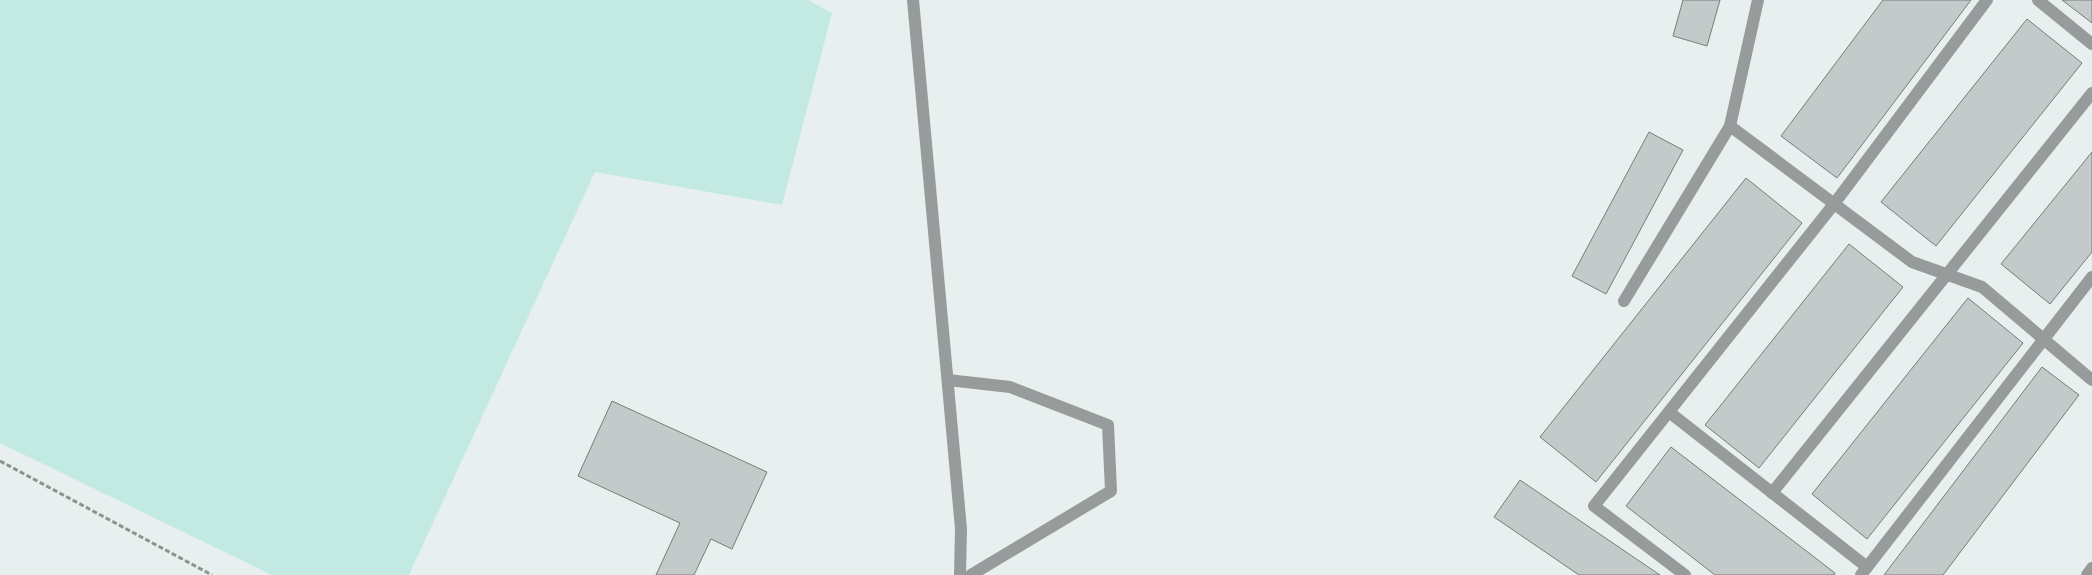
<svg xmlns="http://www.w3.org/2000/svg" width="2092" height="575" viewBox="0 0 2092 575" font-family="'Fira Sans Condensed',sans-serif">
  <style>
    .green { fill: #c2e9e2 }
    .building { fill: #c3cac9; stroke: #767d7c }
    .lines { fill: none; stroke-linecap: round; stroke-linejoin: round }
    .path { stroke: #8d9391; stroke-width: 3; stroke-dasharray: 5 2.5; stroke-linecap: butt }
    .service { stroke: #989b9b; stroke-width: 12 }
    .minor { stroke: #989b9b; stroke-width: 12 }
  </style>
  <rect width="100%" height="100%" fill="#e7f0ee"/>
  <polygon class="green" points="0,0 808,0 832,13 782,205 595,172 409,575 272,575 0,443"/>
  <g class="building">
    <polygon points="1683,0 1720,0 1707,46 1673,36"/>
    <polygon points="1883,0 1971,0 1837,178 1781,136"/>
    <polygon points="2062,0 2092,0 2092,23"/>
    <polygon points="2027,19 2082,63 1936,246 1881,202"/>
    <polygon points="1649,132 1683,150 1606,294 1572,276"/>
    <polygon points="2092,152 2092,252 2050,304 2001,264"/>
    <polygon points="1746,178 1802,223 1596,482 1540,437"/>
    <polygon points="1849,244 1903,287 1759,468 1705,425"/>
    <polygon points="1968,298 2023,343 1867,539 1812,494"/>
    <polygon points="2042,367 2079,395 1943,575 1884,575"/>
    <polygon points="612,401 767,472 732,549 711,539 694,575 656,575 680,523 578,476"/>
    <polygon points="1671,447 1835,573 1834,575 1715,575 1626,506"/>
    <polygon points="1520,480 1660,575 1579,575 1494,517"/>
  </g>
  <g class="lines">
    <polyline class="path" points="0,461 212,575"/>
    <g class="service">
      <polyline points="913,0 961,529 960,575"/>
      <polyline points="2038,0 2092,44"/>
      <polyline points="1730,126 1912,262 1982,287 2092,380"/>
      <polyline points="1624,301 1730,126 1758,0"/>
      <polyline points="948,380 1010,387 1108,425 1111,491 971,575"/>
      <polyline points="1669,412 1867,567"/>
      <polyline points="1772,493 2092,93"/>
      <polyline points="1685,575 1594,506 1834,204 1987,0"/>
      <polyline points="1861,575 2092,277"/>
    </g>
    <polyline class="minor" points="2087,575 2092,568"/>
  </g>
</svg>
